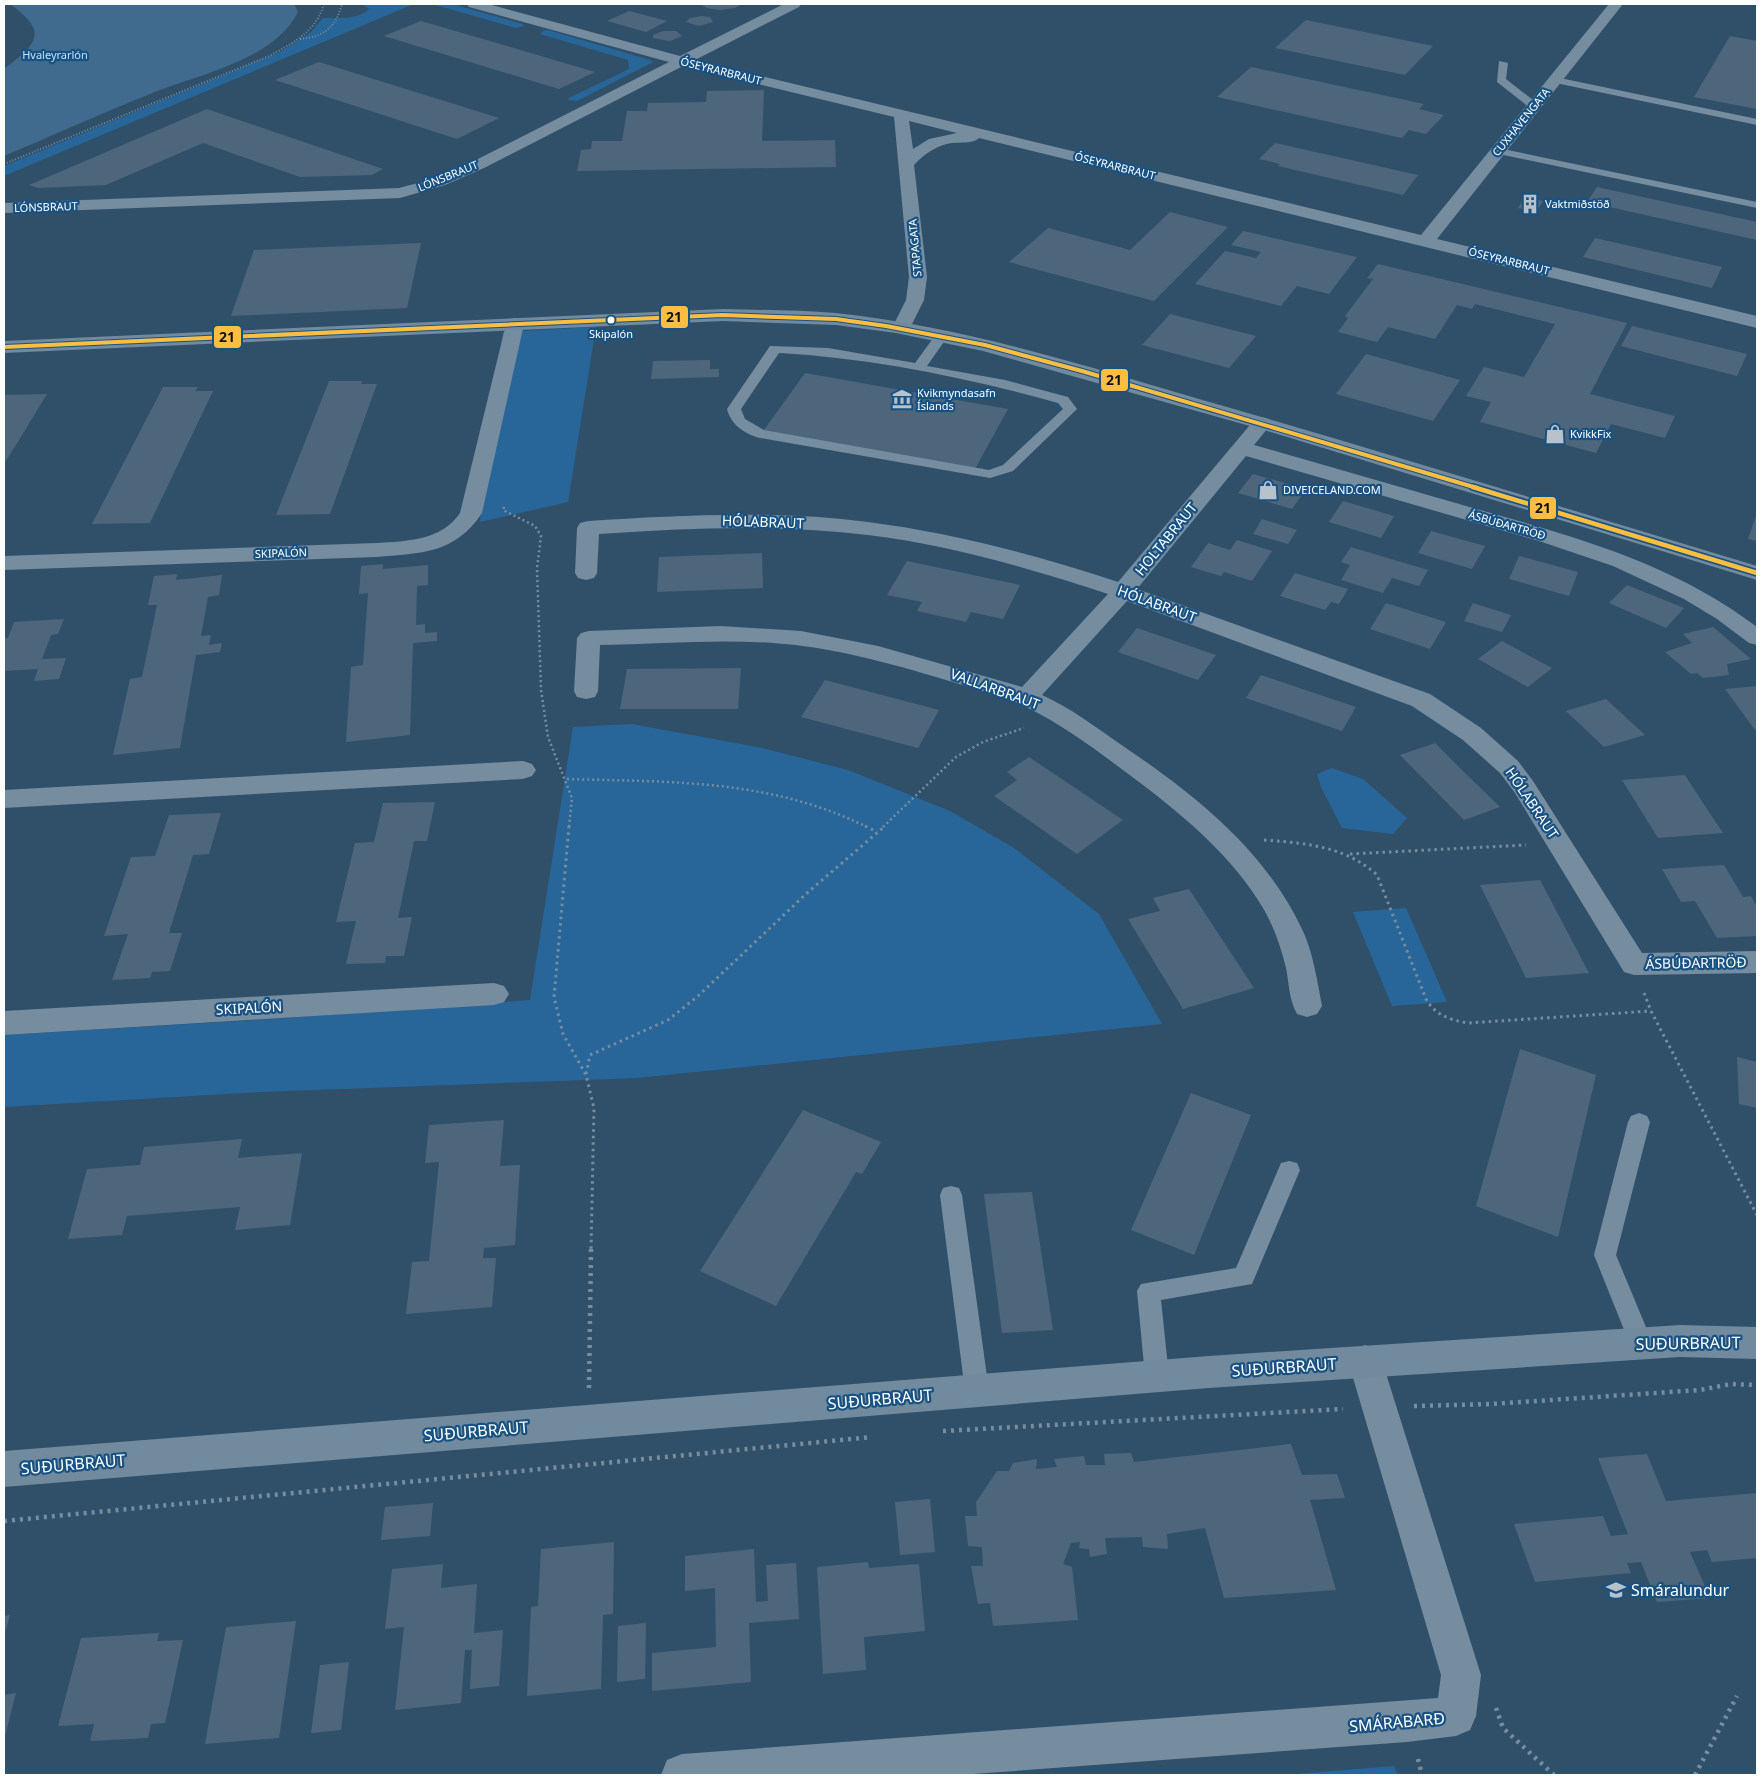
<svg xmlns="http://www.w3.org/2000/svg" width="1761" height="1779" viewBox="0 0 1761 1779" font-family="'Noto Sans',sans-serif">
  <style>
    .green { fill: #286699 }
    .water { fill: #416b8e }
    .building { fill: #4d667b }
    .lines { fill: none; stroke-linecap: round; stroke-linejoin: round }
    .path-far3 { stroke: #768da0; stroke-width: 2; stroke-dasharray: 1 2; stroke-linecap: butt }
    .path-far2 { stroke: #768da0; stroke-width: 2.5; stroke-dasharray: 2 3; stroke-linecap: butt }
    .path-far1 { stroke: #768da0; stroke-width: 3; stroke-dasharray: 2.5 4; stroke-linecap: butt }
    .path { stroke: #768da0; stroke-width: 4.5; stroke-dasharray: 3 5; stroke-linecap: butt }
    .lane { fill: #768da0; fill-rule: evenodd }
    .street { fill: #768da0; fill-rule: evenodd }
    .secondary { fill: #718a9d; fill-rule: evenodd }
    .bus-1-far1-casing { stroke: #185283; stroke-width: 6 }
    .bus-1-casing { stroke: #185283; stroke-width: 8 }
    .bus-1-far1 { stroke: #fbbe40; stroke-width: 4 }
    .bus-1 { stroke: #fbbe40; stroke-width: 4.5 }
    .bus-dot { fill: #fff; stroke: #185283; stroke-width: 2 }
    .labels { text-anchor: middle; stroke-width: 4.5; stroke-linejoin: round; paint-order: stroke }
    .far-park-label { font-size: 11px; fill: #c1e0f9; stroke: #185283 }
    .far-street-label { font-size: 11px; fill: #fff; stroke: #185283 }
    .far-poi-label { font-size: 11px; fill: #fff; stroke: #185283; text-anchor: start }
    .far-bus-label { font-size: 11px; fill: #fff; stroke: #185283 }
    .street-label { font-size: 14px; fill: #fff; stroke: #185283 }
    .near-street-label { font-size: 16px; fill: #fff; stroke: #185283 }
    .near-poi-label { font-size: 16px; fill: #fff; stroke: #185283; text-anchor: start }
    .line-badge { stroke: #185283; stroke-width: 2 }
    .pale-badge-label { font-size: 14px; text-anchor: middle; font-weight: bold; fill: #111 }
  </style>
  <rect width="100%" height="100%" fill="#30506a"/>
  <g class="green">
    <path d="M362,4H414L4,176V166L280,52L311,32L323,18C338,18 358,20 369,9Z"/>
    <polygon points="432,4 452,4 522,24 524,26 516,28"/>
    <polygon points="548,30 650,60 653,62 577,101 568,100 569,98 629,69 628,60 540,34 543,31"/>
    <polygon points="596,327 568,502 480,522 503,332"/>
    <polygon points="632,724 762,748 848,770 950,811 1014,848 1099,914 1162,1024 637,1078 260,1092 4,1107 4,1035 275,1019 530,1000 573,727"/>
    <polygon points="1332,768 1363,779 1407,818 1393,834 1342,828 1321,787 1317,774"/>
    <polygon points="1406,908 1447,1002 1392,1006 1353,912"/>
    <polygon points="1394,1766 1398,1775 1284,1775"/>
  </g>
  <path class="water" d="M10,4H294L298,12C275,59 201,74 155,92C104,112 54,135 4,156V69C39,42 48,32 10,4Z"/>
  <g class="building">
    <polygon points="700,4 742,4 735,8 720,10 707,8"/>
    <polygon points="629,11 667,21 646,32 607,21"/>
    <polygon points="702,16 710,17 713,22 699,26 686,22 690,18"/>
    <polygon points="1306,20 1433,46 1405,75 1275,48"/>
    <polygon points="421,21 507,46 595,72 559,89 384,36"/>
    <polygon points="663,31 676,31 682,36 670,41 653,38 653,35"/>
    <polygon points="1730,36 1757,41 1757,109 1694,97"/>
    <polygon points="319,62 438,99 499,118 457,139 275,80"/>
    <polygon points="1251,67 1424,104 1419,109 1444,115 1426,134 1409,130 1402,138 1217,97"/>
    <polygon points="764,90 762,141 835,140 836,167 577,171 581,150 591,149 592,141 622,141 627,111 647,111 648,103 706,102 707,91"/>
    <polygon points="207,109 383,169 372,175 300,177 203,143 106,185 38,188 29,185"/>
    <polygon points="1275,143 1418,175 1403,195 1278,166 1280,164 1259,159"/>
    <polygon points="1597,187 1757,222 1757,240 1587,202"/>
    <polygon points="1525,197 1543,201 1536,212 1518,208"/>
    <polygon points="1170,212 1228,227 1154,301 1009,262 1048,228 1130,250"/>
    <polygon points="1243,231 1357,257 1329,294 1297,286 1281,306 1195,284 1225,251 1256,258 1261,252 1231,245"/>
    <polygon points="1595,238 1722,267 1712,288 1583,257"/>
    <polygon points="421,243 407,308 231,316 254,250"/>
    <polygon points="1378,264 1627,323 1590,394 1675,416 1665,438 1611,424 1596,453 1480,422 1491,402 1466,396 1484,367 1524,377 1555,324 1475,304 1472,309 1457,305 1435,339 1388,327 1377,342 1338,332 1348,318 1345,316 1373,279 1367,278"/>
    <polygon points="1170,314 1256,336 1229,368 1142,345"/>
    <polygon points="1632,326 1747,354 1737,376 1621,346"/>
    <polygon points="1366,354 1460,380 1433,421 1336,394"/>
    <polygon points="710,360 710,369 719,369 719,377 651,379 653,361"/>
    <polygon points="805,373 1008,409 975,469 764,430"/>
    <polygon points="329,381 362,381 361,384 377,384 330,514 276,515"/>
    <polygon points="163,387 198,387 195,391 213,391 150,523 92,524"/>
    <polygon points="47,394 19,440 4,464 4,395"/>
    <polygon points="1253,474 1306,489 1292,509 1238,493"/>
    <polygon points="1343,501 1394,516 1381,538 1329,522"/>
    <polygon points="1757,513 1757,541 1748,539"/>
    <polygon points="1262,519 1297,530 1288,544 1253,534"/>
    <polygon points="1431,531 1485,546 1472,569 1418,553"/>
    <polygon points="1237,540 1272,551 1252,581 1224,572 1221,576 1191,567 1208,543 1230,550"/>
    <polygon points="1351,547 1391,559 1428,570 1419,586 1392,578 1383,593 1341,580 1350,565 1341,562"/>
    <polygon points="762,553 763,588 657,592 659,557"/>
    <polygon points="1519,556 1578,572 1569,596 1509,579"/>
    <polygon points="907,561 1020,585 1003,619 971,612 966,622 917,611 922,602 887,595"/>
    <polygon points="383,564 383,569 428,565 428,585 417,586 416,625 425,624 425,633 437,632 437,641 413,643 410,735 346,742 351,667 363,665 368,593 359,594 361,566"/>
    <polygon points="1295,573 1348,589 1339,604 1331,602 1325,610 1280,596"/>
    <polygon points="177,574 176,580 222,575 219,595 208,597 201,636 211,635 209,645 222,643 220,652 196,655 180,748 113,755 130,679 142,677 157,605 148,605 154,576"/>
    <polygon points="1627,585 1684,608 1666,628 1609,603"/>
    <polygon points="1386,603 1446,622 1430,649 1370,629"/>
    <polygon points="1473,603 1511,615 1502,632 1464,621"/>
    <polygon points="64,619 58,634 51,635 42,659 66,658 59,679 34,681 38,669 4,671 4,638 8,638 14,622"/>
    <polygon points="1713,627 1751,659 1727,664 1729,675 1703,678 1697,673 1691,674 1665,652 1692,643 1683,634"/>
    <polygon points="1137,628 1175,641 1216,655 1198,680 1118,652"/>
    <polygon points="1502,641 1552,668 1528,687 1478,659"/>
    <polygon points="741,668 738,709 620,709 627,669"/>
    <polygon points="1261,675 1308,691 1356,707 1342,731 1246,698"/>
    <polygon points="825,680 939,710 918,748 801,717"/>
    <polygon points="1757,686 1757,730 1755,730 1725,689"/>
    <polygon points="1606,699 1645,735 1604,747 1566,711"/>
    <polygon points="1435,743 1466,774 1500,807 1464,820 1400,755"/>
    <polygon points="1029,757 1123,820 1077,854 994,796 1017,780 1007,772"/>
    <polygon points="1685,775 1703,803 1723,833 1658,838 1622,780"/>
    <polygon points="435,802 427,841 414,841 398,918 412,917 404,956 386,956 385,963 346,964 356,921 336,922 355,843 374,842 383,803"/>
    <polygon points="221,813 209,854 193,855 169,933 182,933 170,971 152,972 150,978 112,980 128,934 104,936 131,857 155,856 169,815"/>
    <polygon points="1724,865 1743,897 1751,896 1757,907 1757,936 1717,938 1695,901 1681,902 1662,869"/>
    <polygon points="1540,880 1589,973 1526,978 1480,885"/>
    <polygon points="1189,889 1254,988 1183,1009 1128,919 1160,911 1153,898"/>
    <polygon points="1520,1049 1596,1075 1558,1237 1476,1206"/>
    <polygon points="1737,1057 1757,1062 1757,1108 1739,1104"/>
    <polygon points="1191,1093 1251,1115 1194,1255 1131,1230"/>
    <polygon points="803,1110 881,1142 862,1174 856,1172 776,1306 700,1271"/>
    <polygon points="504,1120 500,1166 520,1165 515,1245 484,1248 483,1258 496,1258 492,1307 406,1314 412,1262 429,1261 439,1162 425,1163 429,1125"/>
    <polygon points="242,1139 238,1158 302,1153 290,1225 235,1230 240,1207 127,1216 122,1235 68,1239 87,1169 140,1165 144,1147"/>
    <polygon points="1032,1192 1053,1330 1002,1333 984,1194"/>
    <polygon points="1291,1444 1302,1475 1337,1474 1345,1498 1310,1500 1336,1590 1224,1598 1205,1528 1167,1534 1168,1549 1143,1547 1142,1537 1105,1538 1107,1554 1090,1557 1089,1549 1079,1548 1080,1542 1071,1543 1063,1564 1072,1567 1078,1620 993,1626 990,1603 978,1604 971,1566 983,1566 982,1547 968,1546 965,1516 977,1516 976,1502 997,1471 1009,1471 1013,1463 1037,1459 1036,1469 1057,1467 1054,1459 1084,1456 1086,1465 1105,1465 1104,1454 1131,1453 1134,1462"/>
    <polygon points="1647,1454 1666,1501 1757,1493 1757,1558 1712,1562 1707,1550 1690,1552 1710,1598 1657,1602 1641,1562 1627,1563 1631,1573 1535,1582 1514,1524 1603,1516 1611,1536 1628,1534 1598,1458"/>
    <polygon points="930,1499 935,1552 900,1555 895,1502"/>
    <polygon points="433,1503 430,1536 381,1540 385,1507"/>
    <polygon points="614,1542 613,1614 603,1615 601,1689 527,1696 531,1607 538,1606 541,1549"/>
    <polygon points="754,1549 756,1602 768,1601 766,1565 796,1563 799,1619 749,1623 751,1682 652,1691 652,1653 716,1647 715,1588 685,1591 685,1556"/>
    <polygon points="868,1562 869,1568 919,1564 925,1631 864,1637 866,1670 823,1674 817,1567"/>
    <polygon points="443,1564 441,1588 477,1584 474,1633 503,1630 499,1686 470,1689 472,1650 465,1650 461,1703 395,1710 404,1627 385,1629 392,1569"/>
    <polygon points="10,1615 4,1636 4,1616"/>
    <polygon points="296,1621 279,1738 205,1744 226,1627"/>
    <polygon points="646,1623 645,1679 617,1682 618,1626"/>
    <polygon points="159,1633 157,1641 183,1640 165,1723 151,1724 148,1738 90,1741 94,1724 58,1726 81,1638"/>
    <polygon points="349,1662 341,1730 311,1733 320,1665"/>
    <polygon points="16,1693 4,1740 4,1695"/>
  </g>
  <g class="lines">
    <g class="path-far3">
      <path d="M300,39C324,37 336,27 342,4"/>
      <path d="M4,164L269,56C293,43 316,32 324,4"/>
    </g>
    <g class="path-far2">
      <polyline points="504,507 503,510 535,526 541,536 537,568 541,690 548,737 572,798 569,827"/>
      <path d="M567,779C672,782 770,779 867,827"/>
      <polyline points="883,827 956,757 983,742 1024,728"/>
    </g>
    <g class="path-far1">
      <polyline points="569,826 554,997 563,1034 586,1075 594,1108 591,1250"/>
      <polyline points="865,826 877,832"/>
      <path d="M1264,840C1305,843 1345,846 1377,875L1426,999C1435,1015 1450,1020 1468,1023L1651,1011"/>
      <polyline points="1350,854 1526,845"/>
      <polyline points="1644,993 1651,1011 1757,1215"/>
      <polyline points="586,1074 590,1055 668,1020 698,996 807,893 885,826"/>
    </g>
    <g class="path">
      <polyline points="589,1388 591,1249"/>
      <polyline points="1414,1406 1492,1404 1700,1390 1731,1384 1757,1385"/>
      <polyline points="943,1431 1343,1409"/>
      <polyline points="4,1521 872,1437"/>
      <polyline points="1496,1708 1503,1728 1554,1775"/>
      <polyline points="1418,1759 1422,1775"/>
      <polyline points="1695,1775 1737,1696"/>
    </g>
    <g class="lane">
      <polygon points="1499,61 1508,63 1506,79 1538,104 1538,108 1530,108 1497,82"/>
      <polygon points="1555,77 1757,119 1757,125 1551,82 1550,80"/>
      <polygon points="1498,148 1757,202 1757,208 1494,153 1493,151"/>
      <path d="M942,332L948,336L927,366L1005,380L1068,397L1077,409L1013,471L990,478L760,438C745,434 731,425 727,409L770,346L828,348L915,363L937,333ZM779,353C872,358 968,378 1058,403L1063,409L1003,465L989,470L764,430L745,419L741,409Z"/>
      <polygon points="1639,1113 1647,1116 1650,1122 1616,1255 1653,1344 1649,1352 1641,1355 1633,1352 1594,1255 1628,1122 1631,1116"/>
      <polygon points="1289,1161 1297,1163 1300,1170 1252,1284 1161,1300 1169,1376 1165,1384 1157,1387 1149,1384 1145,1376 1137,1291 1141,1284 1236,1268 1281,1163"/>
      <polygon points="951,1186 959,1188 962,1195 989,1391 986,1399 977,1402 968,1399 965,1391 940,1195 943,1188"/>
    </g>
    <g class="street">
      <path d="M467,4H488L680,56L784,4H801L799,7L695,60L1421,235L1609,4H1623L1437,239L1757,316V328L979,138C972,144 961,142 952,143C937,145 924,154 914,165L927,277L924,300L908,332H894L892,328L906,300L909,277L894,117L683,66L484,168L445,185L400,198L4,213V203L399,188L433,179L472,162L669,62L469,7ZM909,121L957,133L929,139L913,149Z"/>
      <path d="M515,318L522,320L524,324L482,513C455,554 421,553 376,557L4,570V556L376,543C407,541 441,541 460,513L506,324L508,320Z"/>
      <path d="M1262,417L1269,419L1272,423L1254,445C1327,466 1400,487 1473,508C1573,536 1673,563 1757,627V645L1749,643L1717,619L1684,599L1613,566L1539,541L1246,456L1137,589L1430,694L1481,728L1518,761L1533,781L1642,953L1757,951V973L1634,975L1624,972L1515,793L1500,773L1463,740L1412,706L1127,601L1042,695C1071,708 1097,728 1123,746C1194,794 1264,849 1302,929C1313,952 1317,980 1322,1006L1317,1014L1307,1017L1297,1014C1289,1000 1289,983 1286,968C1281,947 1274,927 1263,908C1233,857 1185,817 1139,782C1104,756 1067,727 1028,708C1002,695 974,689 946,680C889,663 833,647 773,643C716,639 658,644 600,645L598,691L595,697L586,699L577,697L574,691L577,638L581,633L589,631L721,626L801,631L878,646L1022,687L1108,594C1029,568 950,545 868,535C779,524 688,528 599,534L597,573L594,578L586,580L578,578L575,573L577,528L580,523L588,521C681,515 775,510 868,522C953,533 1037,555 1118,582L1255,419Z"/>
      <polygon points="523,761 532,764 536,770 532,776 523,779 4,808 4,790"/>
      <polygon points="494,983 504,986 509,994 504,1002 494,1005 4,1035 4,1011"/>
      <polygon points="1365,1345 1377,1350 1382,1361 1481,1675 1476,1716 1470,1730 1456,1736 1407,1742 959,1775 661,1775 667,1760 682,1754 1438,1698 1441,1675 1348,1361 1353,1350"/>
    </g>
    <g class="secondary">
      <path d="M723,309C761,310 798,310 836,313C969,327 1098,370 1227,407C1404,458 1580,513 1757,566V580L1264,430L983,351L896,333L836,325L723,321L4,353V341Z"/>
      <polygon points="1680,1325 1757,1327 1757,1359 1680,1357 1209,1388 4,1487 4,1451 1209,1356"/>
    </g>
    <defs>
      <polyline id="bus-1-far1" points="4,347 723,315 836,319 886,326 985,345 1082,371 1477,488"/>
      <polyline id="bus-1" points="1473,487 1757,573"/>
    </defs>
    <use href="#bus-1-far1" class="bus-1-far1-casing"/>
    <use href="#bus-1" class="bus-1-casing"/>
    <use href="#bus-1-far1" class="bus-1-far1"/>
    <use href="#bus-1" class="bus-1"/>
  </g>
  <defs>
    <symbol id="building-bare" viewBox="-9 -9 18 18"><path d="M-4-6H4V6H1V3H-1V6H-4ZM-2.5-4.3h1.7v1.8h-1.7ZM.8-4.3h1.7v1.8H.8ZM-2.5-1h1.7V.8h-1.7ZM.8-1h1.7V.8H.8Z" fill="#b7c2cb" stroke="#185283" stroke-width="2.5" paint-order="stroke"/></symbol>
    <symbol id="museum-bare" viewBox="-9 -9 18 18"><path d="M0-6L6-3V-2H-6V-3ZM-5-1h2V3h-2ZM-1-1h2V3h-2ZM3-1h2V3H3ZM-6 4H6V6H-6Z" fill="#b7c2cb" stroke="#185283" stroke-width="2.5" paint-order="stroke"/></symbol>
    <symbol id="shop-bare" viewBox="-9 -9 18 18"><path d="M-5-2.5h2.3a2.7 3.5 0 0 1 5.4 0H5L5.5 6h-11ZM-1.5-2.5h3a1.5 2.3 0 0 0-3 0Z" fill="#b7c2cb" stroke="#185283" stroke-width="2.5" paint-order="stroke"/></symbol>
    <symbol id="school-bare" viewBox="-9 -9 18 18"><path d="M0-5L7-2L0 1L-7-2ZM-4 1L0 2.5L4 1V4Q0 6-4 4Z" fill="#b7c2cb" stroke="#185283" stroke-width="2.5" paint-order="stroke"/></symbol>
  </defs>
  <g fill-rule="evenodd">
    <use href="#building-bare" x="1516" y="190" width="28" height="28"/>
    <use href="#museum-bare" x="888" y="385" width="28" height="28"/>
    <use href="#shop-bare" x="1541" y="420" width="28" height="28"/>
    <use href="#shop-bare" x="1254" y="476" width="28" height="28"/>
    <use href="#school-bare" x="1602" y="1576" width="28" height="28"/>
  </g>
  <circle class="bus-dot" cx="611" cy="320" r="4.5"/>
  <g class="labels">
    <g class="far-park-label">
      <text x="55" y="59">Hvaleyrarlón</text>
    </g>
    <g class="far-street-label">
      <text transform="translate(721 71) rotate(14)" y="4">ÓSEYRARBRAUT</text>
      <text transform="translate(1521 122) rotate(-51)" y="4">CUXHAVENGATA</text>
      <text transform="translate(1115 166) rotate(14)" y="4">ÓSEYRARBRAUT</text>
      <text transform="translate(448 176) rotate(-22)" y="4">LÓNSBRAUT</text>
      <text transform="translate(46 207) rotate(-2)" y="4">LÓNSBRAUT</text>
      <text transform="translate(915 248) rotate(-95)" y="4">STAPAGATA</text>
      <text transform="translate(1509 261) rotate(14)" y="4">ÓSEYRARBRAUT</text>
      <text transform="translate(1507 525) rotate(16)" y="4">ÁSBÚÐARTRÖÐ</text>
      <text transform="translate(281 553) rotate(-2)" y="4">SKIPALÓN</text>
    </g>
    <g class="far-poi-label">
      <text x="1545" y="208">Vaktmiðstöð</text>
      <text x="917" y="397">Kvikmyndasafn<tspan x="917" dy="13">Íslands</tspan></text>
      <text x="1570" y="438">KvikkFix</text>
      <text x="1283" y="494">DIVEICELAND.COM</text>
    </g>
    <g class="far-bus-label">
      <text x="611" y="338">Skipalón</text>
    </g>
    <g class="street-label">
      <text transform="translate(763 522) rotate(2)" y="5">HÓLABRAUT</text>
      <text transform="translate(1166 539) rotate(-51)" y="5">HOLTABRAUT</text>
      <text transform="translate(1157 604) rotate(20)" y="5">HÓLABRAUT</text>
      <text transform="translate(995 689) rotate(20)" y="5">VALLARBRAUT</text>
      <text transform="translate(1532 803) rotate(56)" y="5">HÓLABRAUT</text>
      <text transform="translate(1696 963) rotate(-1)" y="5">ÁSBÚÐARTRÖÐ</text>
      <text transform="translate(249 1008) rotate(-3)" y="5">SKIPALÓN</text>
    </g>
    <g class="near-street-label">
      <text transform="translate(1688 1343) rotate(-1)" y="6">SUÐURBRAUT</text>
      <text transform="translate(1284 1367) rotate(-4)" y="6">SUÐURBRAUT</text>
      <text transform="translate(880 1399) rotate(-5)" y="6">SUÐURBRAUT</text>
      <text transform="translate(476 1431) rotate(-5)" y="6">SUÐURBRAUT</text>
      <text transform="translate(73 1464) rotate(-5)" y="6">SUÐURBRAUT</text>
      <text transform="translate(1397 1722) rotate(-5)" y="6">SMÁRABARÐ</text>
    </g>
    <g class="near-poi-label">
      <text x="1631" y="1596">Smáralundur</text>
    </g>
  </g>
  <g class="line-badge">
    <rect x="660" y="305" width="29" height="24" rx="5" fill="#fbbe40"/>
    <rect x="213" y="325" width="29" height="24" rx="5" fill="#fbbe40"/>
    <rect x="1100" y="368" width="29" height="24" rx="5" fill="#fbbe40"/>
    <rect x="1529" y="496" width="28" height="24" rx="5" fill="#fbbe40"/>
  </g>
  <g class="pale-badge-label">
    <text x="674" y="322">21</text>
    <text x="227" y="342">21</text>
    <text x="1114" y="385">21</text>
    <text x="1543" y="513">21</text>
  </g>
  <rect width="1761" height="1779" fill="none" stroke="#ffffff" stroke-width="10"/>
</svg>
